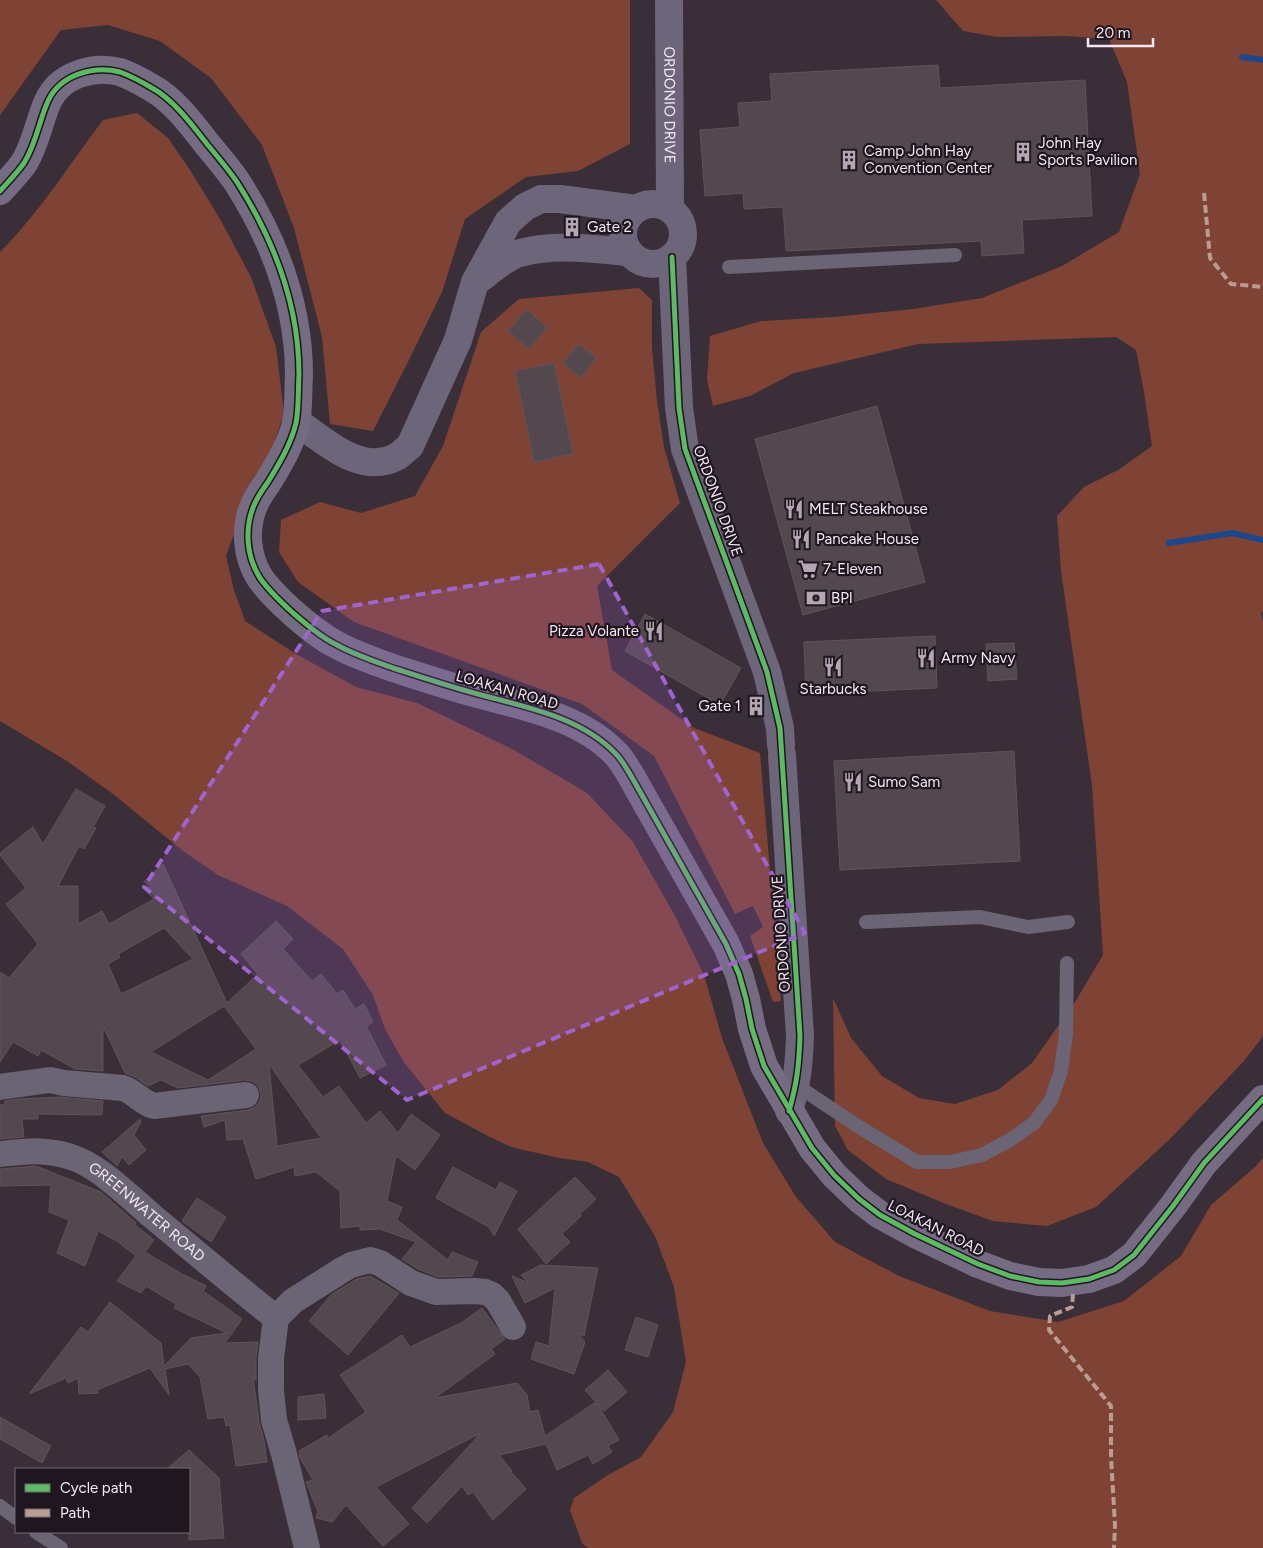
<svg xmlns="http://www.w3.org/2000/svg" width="1263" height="1548" viewBox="0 0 1263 1548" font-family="Figtree,sans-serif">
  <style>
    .green { fill: #7f4335 }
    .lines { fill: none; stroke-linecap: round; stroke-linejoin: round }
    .stream { stroke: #1e478a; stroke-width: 6 }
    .building { fill: #54484f; stroke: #60545b; fill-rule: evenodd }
    .lane { stroke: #6a6475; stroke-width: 14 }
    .street { stroke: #6a6475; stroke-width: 26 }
    .secondary { stroke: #6d657a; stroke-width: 28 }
    .primary { stroke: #756c83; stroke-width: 28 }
    .quiet { stroke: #b99d93; stroke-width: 4; stroke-dasharray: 8 4; stroke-linecap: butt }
    .cycleway-casing { stroke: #1f161f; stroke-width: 8 }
    .cycleway { stroke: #5cba63; stroke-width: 5 }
    .marked { fill: #a064cf; fill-opacity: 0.2; stroke: #a064cf; stroke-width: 4; stroke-dasharray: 10 6; stroke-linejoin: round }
    .labels { text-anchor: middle; stroke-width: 4.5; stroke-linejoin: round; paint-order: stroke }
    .street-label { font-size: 15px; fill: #f5e7f4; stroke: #1f161f }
    .poi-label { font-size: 15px; fill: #f5e7f4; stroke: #1f161f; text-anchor: start }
  </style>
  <rect width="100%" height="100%" fill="#3a2e39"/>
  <g class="green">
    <polygon points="0,0 630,0 630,144 578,171 526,177 465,219 442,292 408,362 373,431 330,424 322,337 294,228 262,145 211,78 160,41 108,25 61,30 0,115"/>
    <polygon points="936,0 1263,0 1263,611 1261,613 1263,622 1263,1036 1244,1061 1171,1138 1096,1207 1047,1226 993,1221 946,1204 886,1179 848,1150 835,1126 833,998 851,1038 882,1076 919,1098 955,1104 998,1090 1032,1063 1075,1002 1103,955 1092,785 1061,571 1057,516 1084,487 1118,470 1152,446 1144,392 1136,350 1116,337 918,344 794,373 750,396 713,406 707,380 710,336 761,321 834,317 913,309 982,298 1062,266 1119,232 1140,174 1127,82 1109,39 1065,36 997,37 963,31"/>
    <path d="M137,113L168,138L190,170L220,219L251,277L276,347L284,413L266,468L235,531L226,556L234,590L245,621L296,654L356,687L417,703L514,750L587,793L633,842L674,914L704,975L722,1038L763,1143L796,1197L835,1242L899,1276L990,1311L1058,1322L1124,1301L1181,1256L1211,1205L1255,1167L1263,1158V1548H588L582,1543L570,1510L574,1498L608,1475L641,1457L673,1412L686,1362L674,1287L655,1236L619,1177L588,1162L559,1158L511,1147L488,1136L445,1113L403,1061L385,1029L373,995L343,949L287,906L218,875L183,851L113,794L67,761L0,721V252C40,212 69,165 103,120Z"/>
    <polygon points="639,288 652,300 652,348 657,401 664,447 680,503 597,586 612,670 694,728 760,753 781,1001 773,1002 750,936 763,927 753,906 735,914 654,756 582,704 354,622 298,582 279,552 281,520 320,502 361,513 415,496 443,446 481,332 519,299"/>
  </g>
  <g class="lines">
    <g class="stream">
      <polyline points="1242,57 1263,60"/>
      <polyline points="1169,543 1232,533 1263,540"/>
    </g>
  </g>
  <g class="building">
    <polygon points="938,65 940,88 1085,80 1092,216 1022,220 1024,253 982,256 981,241 786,251 783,207 744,209 743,193 705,196 700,130 740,127 738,103 772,101 770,74"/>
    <polygon points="527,309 547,328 529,349 508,331"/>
    <polygon points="579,344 596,358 581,378 563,363"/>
    <polygon points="554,363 573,454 534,462 515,371"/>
    <polygon points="877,406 925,582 803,615 755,439"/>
    <polygon points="645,614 741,668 720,705 625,651"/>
    <polygon points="935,636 937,688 806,694 804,642"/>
    <polygon points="1014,643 1017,679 988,681 986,644"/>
    <polygon points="1014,751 1020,861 840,870 834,761"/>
    <path d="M76,789L105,806L93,827L96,828L84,849L79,846L58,886H78V924L102,911L109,924L154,899L142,887H154L144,882L163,864L227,1003L258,974L241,954L276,921L293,939L283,949L312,981L321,974L337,994L343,990L355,1009L364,1004L373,1022L366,1026L386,1065L360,1078L340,1040L298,1065L323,1097L339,1086L366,1123L380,1111L398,1133L411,1114L440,1135L415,1170L396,1156L387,1201L402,1207L397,1220L448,1260L452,1252L478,1262L472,1276L438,1277L418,1269L402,1259L416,1242L380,1229L360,1230V1226L341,1228L340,1191L316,1172L295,1176L294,1167L256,1179L243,1139L227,1140L225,1120L204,1127L201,1116L248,1110L255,1107L260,1101L261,1094L258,1086L252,1081L244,1080L178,1088L161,1080L148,1086L135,1077L125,1073L103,1026V1071L75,1069L41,1050L38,1056L13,1042L0,1062V972L9,978L38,944L6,904L26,888L0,855V853L33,827L43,844ZM164,928L193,959L121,994L108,964L120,957L118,954ZM224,1006L256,1049L208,1080L151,1052ZM269,1064L321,1138L277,1146Z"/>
    <polygon points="59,1097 103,1101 102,1115 38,1114 38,1119 22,1119 24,1137 0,1139 0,1105 5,1104 5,1101 19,1099"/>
    <polygon points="140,1119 141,1121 134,1135 146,1150 129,1165 122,1157 117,1166 102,1152"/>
    <polygon points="36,1166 101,1192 136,1223 135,1225 154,1240 145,1252 180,1273 206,1286 203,1291 242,1319 225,1343 258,1342 256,1358 256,1381 253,1376 259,1422 264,1440 267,1462 236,1466 230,1425 226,1426 224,1417 208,1419 200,1377 188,1364 165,1369 169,1395 150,1368 97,1390 98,1393 79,1394 78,1378 68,1383 66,1378 29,1394 81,1327 88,1332 110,1302 161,1343 164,1366 191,1338 227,1333 174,1308 176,1304 146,1286 141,1293 117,1281 136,1256 117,1241 98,1231 85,1266 57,1253 69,1220 49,1212 51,1185 0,1186 0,1169"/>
    <polygon points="453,1167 496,1190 500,1182 517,1191 494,1236 489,1227 436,1198"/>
    <polygon points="575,1177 596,1199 580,1214 581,1216 562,1234 570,1242 546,1264 518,1229"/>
    <polygon points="197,1198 226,1217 211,1242 182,1221"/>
    <polygon points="541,1265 598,1268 584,1336 577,1333 585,1342 574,1374 531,1359 536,1342 549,1346 555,1288 525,1303 512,1276 529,1283 521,1275"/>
    <polygon points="370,1276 399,1293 348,1355 309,1321 332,1294 357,1279"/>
    <polygon points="482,1308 505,1339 491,1349 495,1354 435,1398 517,1383 527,1395 530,1412 538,1410 545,1436 596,1402 585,1390 608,1370 627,1392 604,1411 597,1403 619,1440 608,1446 612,1452 593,1464 588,1455 557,1470 546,1444 499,1455 512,1471 511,1472 526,1489 493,1520 473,1492 468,1495 462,1486 427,1523 412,1508 481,1433 376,1487 409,1524 383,1546 346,1505 332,1522 316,1518 318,1512 306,1482 313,1480 300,1458 299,1451 327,1435 327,1439 366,1412 340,1375 402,1335 410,1347 461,1323"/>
    <polygon points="636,1317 658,1325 648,1357 625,1350"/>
    <polygon points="324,1394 326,1418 298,1420 298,1397"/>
    <polygon points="0,1417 51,1446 42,1463 0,1439"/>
    <polygon points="189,1450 219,1478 224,1538 189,1540 189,1469 167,1469"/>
  </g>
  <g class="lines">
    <g class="lane">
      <polyline points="729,267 955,255"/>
      <polyline points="866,922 980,917 1028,927 1068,922"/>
      <polyline points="796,1085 859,1127 917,1162 950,1162 982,1155 1010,1140 1034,1123 1051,1100 1061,1071 1066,1033 1067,963"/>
      <polyline points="0,1506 16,1518"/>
      <polyline points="36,1532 61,1548"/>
    </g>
    <g class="street">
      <path d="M0,1087L50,1080L64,1083L123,1088C135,1092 142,1103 154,1106L246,1095"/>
      <path id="s1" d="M0,1154C27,1151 53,1148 79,1160C104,1171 131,1198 152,1216C193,1250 234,1285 276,1318"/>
      <polyline points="307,1548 284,1454 274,1420 271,1390 271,1358 276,1318 293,1301 342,1270 351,1265 370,1260 380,1263 411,1283 436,1292 474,1291 485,1292 492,1295 498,1301 513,1327"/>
    </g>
    <g class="secondary">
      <path id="s2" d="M669,0L670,209"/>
      <circle cx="653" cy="234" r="30"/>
      <polyline points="672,257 679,408 685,449 767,672 780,728 781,745"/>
      <path d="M481,278C493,269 505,257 520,253C556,243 593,249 629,252"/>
      <path d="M296,421C324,440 361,477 398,456C402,453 406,449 410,446L458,340L475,282L508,222L525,207L541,199H560L636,209"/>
      <path d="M782,755L800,1036C799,1065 797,1083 789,1111"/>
    </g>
    <path class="primary" d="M0,191C8,182 17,173 24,163C36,144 39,121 48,101C60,75 93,65 120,72C131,76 142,82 152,88C173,99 193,126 207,144C217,156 228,169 237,182C274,240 299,305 299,375C298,390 299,408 296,423C291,444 279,464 268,482C263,489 258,496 255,503C244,527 246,556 260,578C269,591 282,603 293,613C307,625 321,637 337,645C355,655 374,661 393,668C424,678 454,688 485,696C531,708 583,719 616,754C622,760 626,768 630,774L726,944L739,974L746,999L752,1029L764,1066L812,1148L834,1175L859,1199L880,1215L915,1234L978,1264L1010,1276L1039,1282L1062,1283L1089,1279L1114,1270L1134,1255L1173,1206L1204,1163L1263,1099"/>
    <g class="quiet">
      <polyline points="1204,193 1210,258 1231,284 1263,287"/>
      <polyline points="1073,1294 1072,1307 1050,1316 1049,1330 1111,1406 1111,1457 1115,1525 1114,1548"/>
    </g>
    <defs>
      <g id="cycleway">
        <path d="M0,191C8,182 17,173 24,163C36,144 39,121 48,101C60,75 93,65 120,72C131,76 142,82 152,88C173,99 193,126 207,144C217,156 228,169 237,182C274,240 299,305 299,375C298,390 299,408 296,423C291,444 279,464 268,482C263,489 258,496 255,503C244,527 246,556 260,578C269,591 282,603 293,613C307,625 321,637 337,645C355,655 374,661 393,668C424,678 454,688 485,696C531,708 583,719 616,754C622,760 626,768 630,774L726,944L739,974L746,999L752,1029L764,1066L812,1148L834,1175L859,1199L880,1215L915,1234L978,1264L1010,1276L1039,1282L1062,1283L1089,1279L1114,1270L1134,1255L1173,1206L1204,1163L1263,1099"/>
        <path d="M672,257L679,408L685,449L767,672L780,728L800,1036C799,1065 797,1083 789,1111"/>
      </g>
    </defs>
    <use href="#cycleway" class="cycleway-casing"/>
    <use href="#cycleway" class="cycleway"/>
  </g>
  <path class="marked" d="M599,564L805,933L407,1100L144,887L322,611Z"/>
  <defs>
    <symbol id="building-bare" viewBox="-9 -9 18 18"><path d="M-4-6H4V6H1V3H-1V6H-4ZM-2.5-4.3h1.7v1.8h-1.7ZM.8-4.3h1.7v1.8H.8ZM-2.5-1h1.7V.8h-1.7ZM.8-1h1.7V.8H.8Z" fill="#b4a6b3" stroke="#1f161f" stroke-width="2.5" paint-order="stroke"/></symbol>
    <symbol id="restaurant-bare" viewBox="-9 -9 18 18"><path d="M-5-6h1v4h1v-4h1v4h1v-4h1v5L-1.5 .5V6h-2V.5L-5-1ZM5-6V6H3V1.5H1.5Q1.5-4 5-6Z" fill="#b4a6b3" stroke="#1f161f" stroke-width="2.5" paint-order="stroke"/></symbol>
    <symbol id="supermarket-bare" viewBox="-9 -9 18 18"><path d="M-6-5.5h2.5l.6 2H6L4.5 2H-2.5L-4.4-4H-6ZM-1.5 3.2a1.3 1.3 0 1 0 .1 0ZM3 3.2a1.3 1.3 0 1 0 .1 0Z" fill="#b4a6b3" stroke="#1f161f" stroke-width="2.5" paint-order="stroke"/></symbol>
    <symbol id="bank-bare" viewBox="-9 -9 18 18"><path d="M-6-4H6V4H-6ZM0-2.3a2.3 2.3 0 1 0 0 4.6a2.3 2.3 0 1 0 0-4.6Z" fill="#b4a6b3" stroke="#1f161f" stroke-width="2.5" paint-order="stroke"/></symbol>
  </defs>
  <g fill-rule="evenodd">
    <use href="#building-bare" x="1009" y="138" width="28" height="28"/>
    <use href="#building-bare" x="835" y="146" width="28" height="28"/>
    <use href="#building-bare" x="558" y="213" width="28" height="28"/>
    <use href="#restaurant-bare" x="780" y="495" width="28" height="28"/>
    <use href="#restaurant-bare" x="787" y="525" width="28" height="28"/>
    <use href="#supermarket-bare" x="794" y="555" width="28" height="28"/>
    <use href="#bank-bare" x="802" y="584" width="28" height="28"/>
    <use href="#restaurant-bare" x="640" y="617" width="28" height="28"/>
    <use href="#restaurant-bare" x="912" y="644" width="28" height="28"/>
    <use href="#restaurant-bare" x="819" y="653" width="28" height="28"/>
    <use href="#building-bare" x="742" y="692" width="28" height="28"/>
    <use href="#restaurant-bare" x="839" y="768" width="28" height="28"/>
  </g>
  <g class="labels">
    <g class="street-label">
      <text dy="5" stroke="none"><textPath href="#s2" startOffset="105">ORDONIO DRIVE</textPath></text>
      <text transform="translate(718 501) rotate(70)" y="5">ORDONIO DRIVE</text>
      <text transform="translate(507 690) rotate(16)" y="5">LOAKAN ROAD</text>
      <text transform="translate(781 934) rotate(-94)" y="5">ORDONIO DRIVE</text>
      <text dy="5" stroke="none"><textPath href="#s1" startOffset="166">GREENWATER ROAD</textPath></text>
      <text transform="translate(936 1228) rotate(27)" y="5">LOAKAN ROAD</text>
    </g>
    <g class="poi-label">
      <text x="1038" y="148">John Hay<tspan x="1038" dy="17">Sports Pavilion</tspan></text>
      <text x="864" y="156">Camp John Hay<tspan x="864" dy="17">Convention Center</tspan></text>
      <text x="587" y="232">Gate 2</text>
      <text x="809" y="514">MELT Steakhouse</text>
      <text x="816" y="544">Pancake House</text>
      <text x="823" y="574">7-Eleven</text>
      <text x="831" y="603">BPI</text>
      <text x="639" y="636" text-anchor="end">Pizza Volante</text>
      <text x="941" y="663">Army Navy</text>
      <text x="833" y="694" text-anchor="middle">Starbucks</text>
      <text x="741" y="711" text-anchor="end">Gate 1</text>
      <text x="868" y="787">Sumo Sam</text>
    </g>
  </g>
  <rect x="15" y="1468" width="175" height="65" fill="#1f161f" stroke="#756a74"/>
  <rect x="25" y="1484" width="25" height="8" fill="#5cba63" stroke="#756a74"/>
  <text x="60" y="1493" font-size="15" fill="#f5e7f4">Cycle path</text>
  <rect x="25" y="1509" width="25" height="8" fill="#b99d93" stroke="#756a74"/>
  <text x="60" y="1518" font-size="15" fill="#f5e7f4">Path</text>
  <path d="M1088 38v8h65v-8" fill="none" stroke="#f5e7f4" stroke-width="2.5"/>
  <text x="1096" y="38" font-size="15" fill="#f5e7f4" stroke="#1f161f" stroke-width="4" paint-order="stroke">20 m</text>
</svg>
